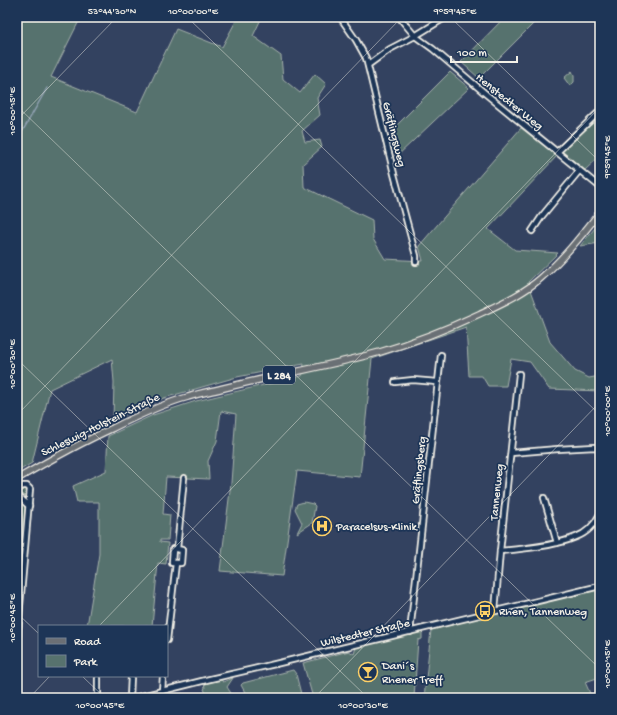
<svg xmlns="http://www.w3.org/2000/svg" width="617" height="715" viewBox="0 0 617 715" font-family="'Gochi Hand',sans-serif">
  <style>
    .green { fill: #57726e; stroke: #a6b2ab }
    .lines { fill: none; stroke-linecap: round; stroke-linejoin: round }
    .stream { stroke: #91a2b3; stroke-width: 1.5 }
    .minor-casing { stroke: #f4f1e8; stroke-width: 8 }
    .major-casing { stroke: #f4f1e8; stroke-width: 8 }
    .minor { stroke: #1d3557; stroke-width: 4.5 }
    .major { stroke: #6b6f75; stroke-width: 5.5 }
    .ticks { fill: none; stroke: #f4f1e8; stroke-width: 1; stroke-opacity: 0.45 }
    .labels { text-anchor: middle; stroke-width: 3.5; stroke-linejoin: round; paint-order: stroke }
    .shield { fill: #1d3557; stroke: #b4b9bc; stroke-width: 1 }
    .shield-label { font-size: 11px; font-weight: bold; fill: #f4f1e8 }
    .street-label { font-size: 12px; fill: #f4f1e8; stroke: #1d3557 }
    .poi-label { font-size: 12px; fill: #f4f1e8; stroke: #1d3557; text-anchor: start }
    .neatline { fill: none; stroke: #f4f1e8; stroke-width: 1.5 }
    .ticks-label { font-size: 10px; text-anchor: middle; fill: #f4f1e8 }
  </style>
  <rect width="100%" height="100%" fill="#334260"/>
  <filter id="ink" filterUnits="userSpaceOnUse"><feTurbulence type="fractalNoise" baseFrequency=".025" numOctaves="2"/><feDisplacementMap in="SourceGraphic" scale="8" xChannelSelector="R" yChannelSelector="G"/><feConvolveMatrix kernelMatrix="1 2 1 2 8 2 1 2 1" color-interpolation-filters="sRGB"/></filter>
  <g filter="url(#ink)">
    <g class="green">
      <polygon points="17,17 81,17 51,77 137,112 176,29 222,47 237,19 237,17 262,17 253,36 281,56 283,79 300,93 315,74 326,84 317,98 320,115 302,131 305,142 320,140 322,147 303,164 304,187 372,220 373,239 385,259 423,261 419,246 521,128 557,156 488,229 515,250 558,253 528,282 550,342 575,371 589,378 600,376 600,391 549,389 530,362 511,359 506,386 488,386 482,376 469,376 466,327 372,359 360,477 297,471 282,576 220,571 231,483 236,414 221,411 217,441 208,461 209,479 166,477 163,514 170,515 168,540 160,540 160,542 168,543 166,564 158,563 152,626 87,626 99,554 99,502 77,502 73,486 106,471 108,436 153,415 196,401 302,376 304,364 237,377 164,398 113,420 114,382 112,359 50,389 32,463 17,472"/>
      <polygon points="505,17 540,17 479,78 461,62"/>
      <polygon points="572,71 574,75 574,82 570,86 564,78"/>
      <polygon points="450,72 469,88 396,157 393,146 392,130"/>
      <polygon points="600,117 600,156 585,170 562,151"/>
      <polygon points="600,222 600,243 580,246"/>
      <path d="M24,488C30,489 30,496 27,501L17,493L18,490Z"/>
      <polygon points="17,496 27,507 24,542 21,543 19,564 22,564 17,624 17,524 19,508 17,505"/>
      <polygon points="304,502 313,504 315,506 312,523 297,533 302,523 295,509 297,504"/>
      <polygon points="600,587 600,677 585,682 592,698 424,698 431,630"/>
      <polygon points="422,632 422,639 418,640 414,698 313,698 303,663 349,651 354,654 356,647 394,637"/>
      <polygon points="293,670 296,674 302,698 248,698 241,685 243,683"/>
      <polygon points="220,678 223,682 233,678 227,687 234,698 203,698 207,696 204,689 205,688 204,683"/>
      <polygon points="153,691 167,696 176,698 125,698"/>
    </g>
    <g class="lines">
      <polyline class="stream" points="17,141 47,88"/>
      <defs>
        <g id="minor">
          <polyline points="340,17 356,40 366,58 394,174 416,256 416,262"/>
          <polyline points="399,17 415,36 433,49 487,95 600,187"/>
          <polyline points="368,65 390,49 415,36 446,17"/>
          <polyline points="557,152 600,111"/>
          <polyline points="532,231 542,216 579,171"/>
          <polyline points="395,382 413,380 437,382"/>
          <polyline points="511,453 558,449 595,447 600,449"/>
          <polyline points="17,489 23,486 27,486 30,489 17,641"/>
          <polyline points="17,495 29,506"/>
          <polyline points="544,498 557,543"/>
          <path d="M500,551C523,549 555,546 576,537C587,533 595,524 600,514"/>
          <polyline points="176,563 172,563 173,549 177,549"/>
          <polyline points="495,611 500,551 519,374"/>
          <polyline points="410,632 441,355"/>
          <polyline points="167,640 176,563 181,563 182,550 177,549 184,478"/>
          <polyline points="98,678 98,698"/>
          <polyline points="162,691 163,676"/>
          <polyline points="130,698 131,676"/>
          <polyline points="134,698 210,679 275,664 600,586"/>
        </g>
        <path id="major" d="M17,479C48,461 80,443 113,428C137,416 162,404 188,397C200,393 212,391 224,388C276,375 329,366 380,352C414,342 447,329 479,314C500,304 523,294 541,278C563,259 582,235 600,212"/>
      </defs>
      <use href="#minor" class="minor-casing"/>
      <use href="#major" class="major-casing"/>
      <use href="#minor" class="minor"/>
      <use href="#major" class="major"/>
    </g>
  </g>
  <path class="ticks" d="M187,17L600,415M450,17L600,162M17,106L600,669M17,120L117,17M17,359L368,698M17,415L402,17M17,613L39,634M99,626L600,107M82,676L105,698M29,698L50,676M314,698L600,402M599,698L600,697"/>
  <defs>
    <symbol id="hospital-ring" viewBox="-11 -11 22 22"><circle r="9.5" fill="#1d3557" stroke="#ffd166" stroke-width="1.5"/><path d="M-5-5h3v3.5h4V-5h3V5h-3V1.5h-4V5h-3Z" fill="#ffd166"/></symbol>
    <symbol id="bus-ring" viewBox="-11 -11 22 22"><circle r="9.5" fill="#1d3557" stroke="#ffd166" stroke-width="1.5"/><path d="M-5-6H5V4H4V6H2V4H-2V6H-4V4H-5ZM-3.5-4V0h7V-4ZM-3.5 1.2v1.5H-2V1.2ZM2 1.2v1.5H3.5V1.2Z" fill="#ffd166"/></symbol>
    <symbol id="bar-ring" viewBox="-11 -11 22 22"><circle r="9.5" fill="#1d3557" stroke="#ffd166" stroke-width="1.5"/><path d="M-6-5H6L.8 .8V4.5H3.5V6h-7V4.5H-.8V.8Z" fill="#ffd166"/></symbol>
  </defs>
  <g fill-rule="evenodd">
    <use href="#hospital-ring" x="311" y="515" width="22" height="22"/>
    <use href="#bus-ring" x="474" y="600" width="22" height="22"/>
    <use href="#bar-ring" x="357" y="661" width="22" height="22"/>
  </g>
  <g class="labels">
    <rect class="shield" x="263" y="366" width="32" height="18" rx="3"/>
    <g class="shield-label">
      <text x="279" y="379">L 284</text>
    </g>
    <g class="street-label">
      <text transform="translate(510 101) rotate(39)" y="4">Henstedter Weg</text>
      <text transform="translate(395 134) rotate(76)" y="4">Gräflingsweg</text>
      <text transform="translate(100 424) rotate(-26)" y="4">Schleswig-Holstein-Straße</text>
      <text transform="translate(418 470) rotate(-84)" y="4">Gräflingsberg</text>
      <text transform="translate(496 492) rotate(-84)" y="4">Tannenweg</text>
      <text transform="translate(365 632) rotate(-13)" y="4">Wilstedter Straße</text>
    </g>
    <g class="poi-label">
      <text x="336" y="530">Paracelsus-Klinik</text>
      <text x="499" y="615">Rhen, Tannenweg</text>
      <text x="382" y="669">Dani´s<tspan x="382" dy="14">Rhener Treff</tspan></text>
    </g>
  </g>
  <rect width="617" height="715" fill="none" stroke="#1d3557" stroke-width="44"/>
  <rect x="38" y="625" width="130" height="52" fill="#1d3557" stroke="#738091"/>
  <rect x="46" y="638" width="20" height="6" fill="#6b6f75" stroke="#738091"/>
  <text x="74" y="645" font-size="12" fill="#f4f1e8">Road</text>
  <rect x="46" y="655" width="20" height="12" fill="#57726e" stroke="#738091"/>
  <text x="74" y="665" font-size="12" fill="#f4f1e8">Park</text>
  <path d="M451 56v6h66v-6" fill="none" stroke="#f4f1e8" stroke-width="2"/>
  <text x="457" y="56" font-size="12" fill="#f4f1e8" stroke="#1d3557" stroke-width="3" paint-order="stroke">100 m</text>
  <rect x="22" y="22" width="573" height="671" class="neatline"/>
  <g class="ticks-label">
    <text x="112" y="14">53°44'30"N</text>
    <text x="193" y="14">10°00'00"E</text>
    <text x="455" y="14">9°59'45"E</text>
    <text transform="translate(11 111) rotate(-90)" y="4">10°00'15"E</text>
    <text transform="translate(606 157) rotate(-90)" y="4">9°59'45"E</text>
    <text transform="translate(11 364) rotate(-90)" y="4">10°00'30"E</text>
    <text transform="translate(606 411) rotate(-90)" y="4">10°00'00"E</text>
    <text transform="translate(11 618) rotate(-90)" y="4">10°00'45"E</text>
    <text transform="translate(606 664) rotate(-90)" y="4">10°00'15"E</text>
    <text x="100" y="708">10°00'45"E</text>
    <text x="363" y="708">10°00'30"E</text>
  </g>
</svg>
